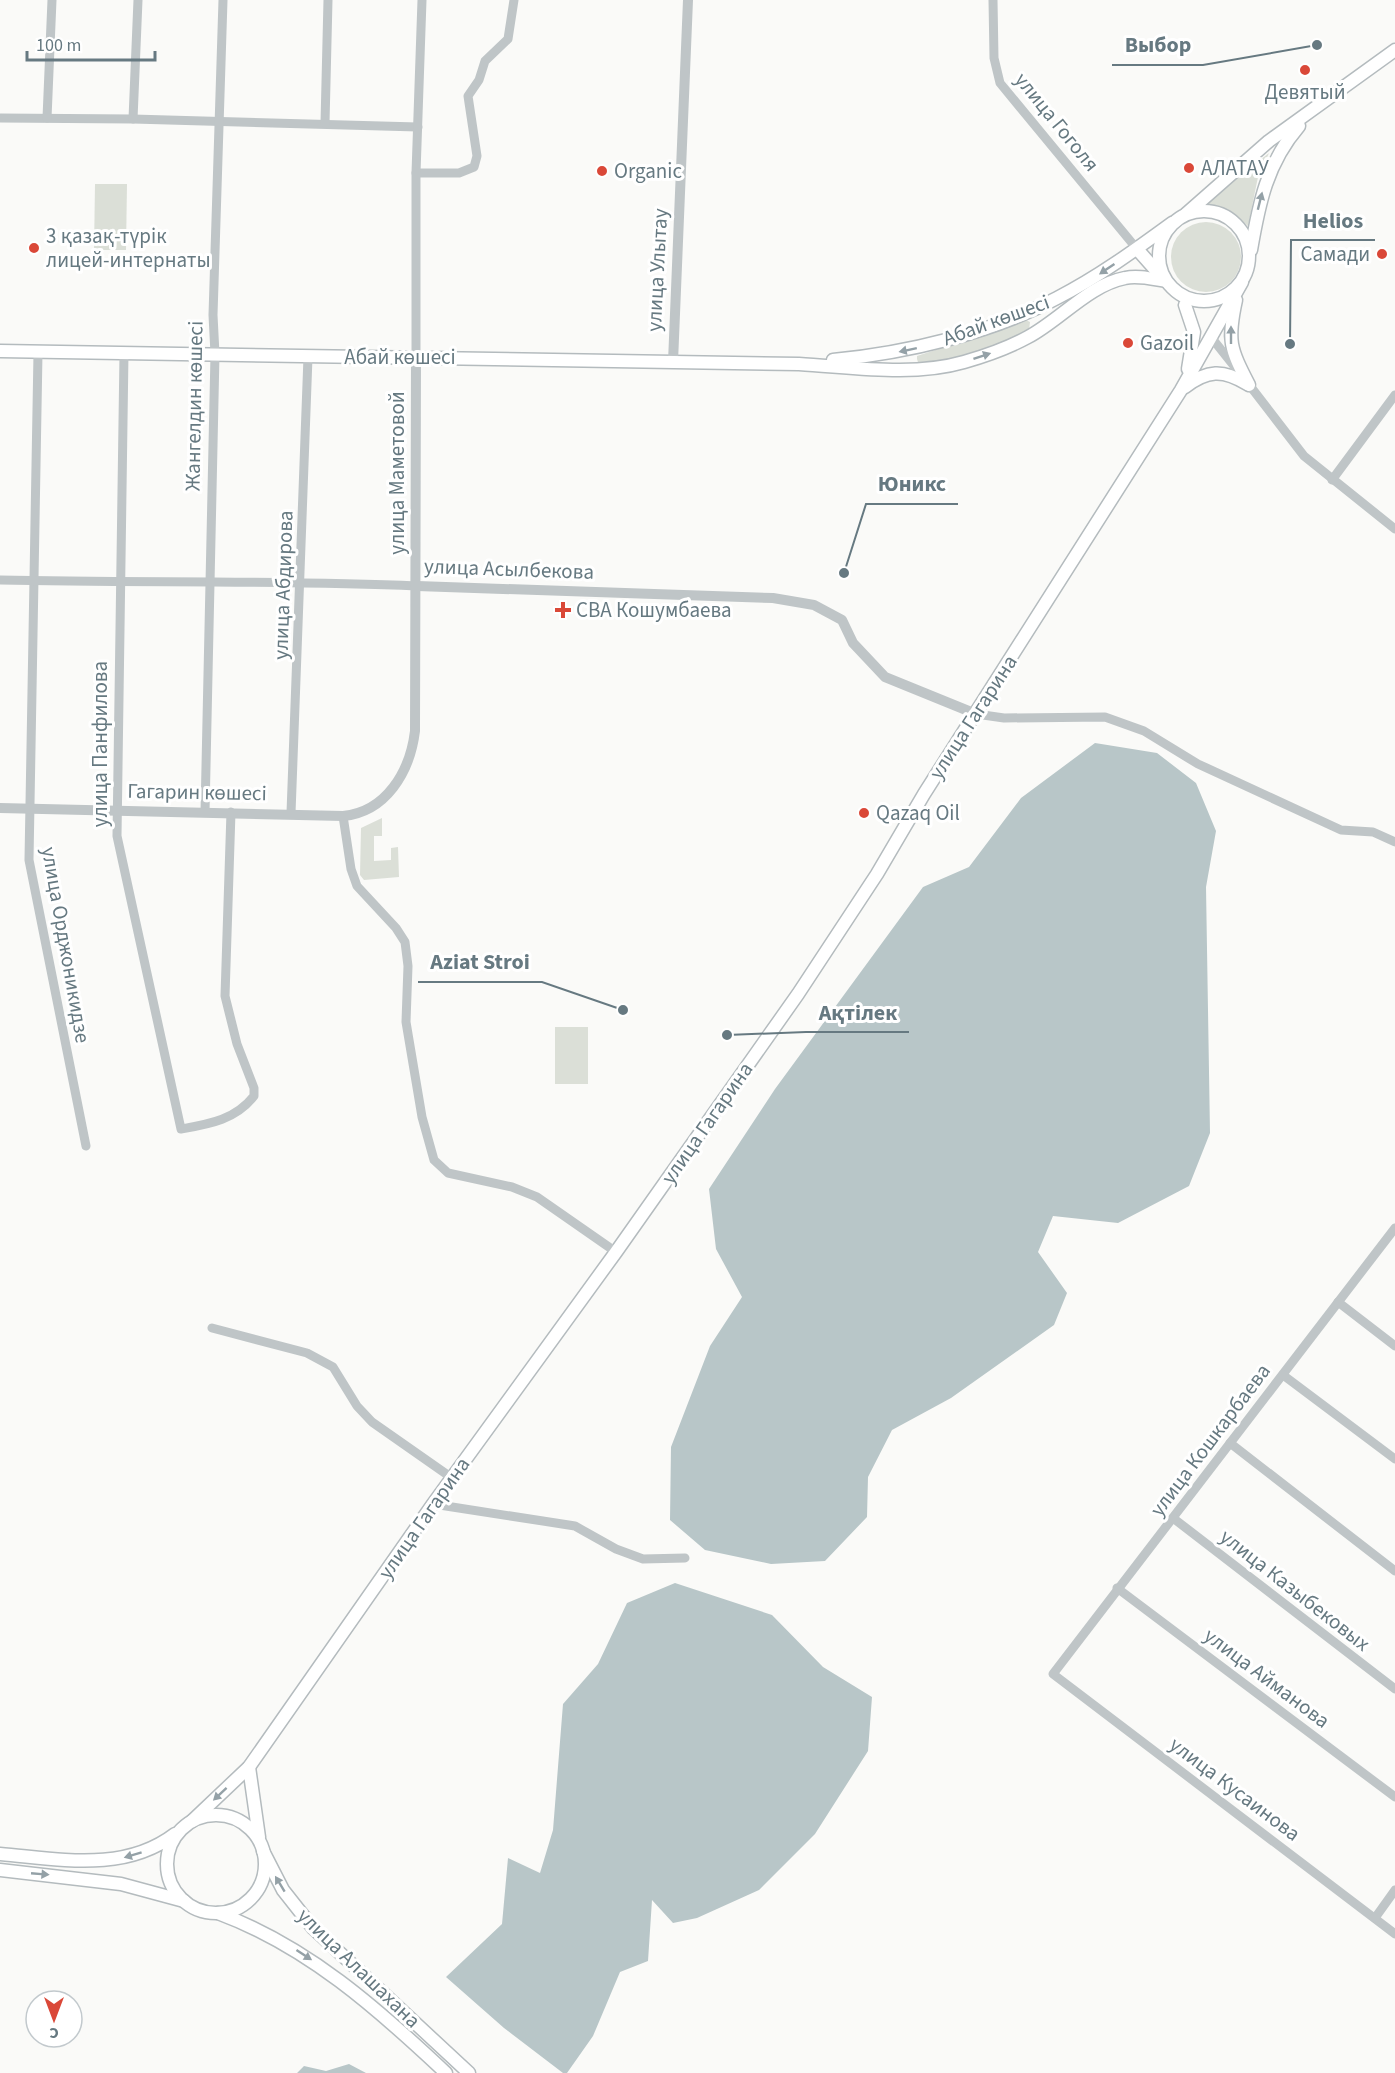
<svg xmlns="http://www.w3.org/2000/svg" width="1395" height="2073" viewBox="0 0 1395 2073" font-family="'Source Sans 3',sans-serif">
  <style>
    .green { fill: #dbdfd7 }
    .water { fill: #b8c6c8 }
    .lines { fill: none; stroke-linecap: round; stroke-linejoin: round }
    .secondary-casing { stroke: #b4bbbe; stroke-width: 15 }
    .minor { stroke: #bfc5c7; stroke-width: 9 }
    .tertiary { stroke: #bfc5c7; stroke-width: 10 }
    .secondary { stroke: #fff; stroke-width: 12 }
    .oneway { fill: #94a1a7 }
    .poi-dot { fill: #da4838; stroke: #fff; stroke-width: 2 }
    .labels { text-anchor: middle; stroke-width: 6; stroke-linejoin: round; paint-order: stroke }
    .poi-label { font-size: 21px; fill: #667981; stroke: #fff; text-anchor: start }
    .street-label { font-size: 21px; fill: #667981; stroke: #fff }
    .leader { fill: none; stroke: #667981; stroke-width: 2 }
    .callout-dot { fill: #667981; stroke: #fff; stroke-width: 2 }
    .callout-label { font-size: 22px; text-anchor: middle; font-weight: bold; fill: #667981; stroke: #fff; stroke-width: 6; stroke-linejoin: round; paint-order: stroke }
  </style>
  <rect width="100%" height="100%" fill="#fafaf8"/>
  <g class="green">
    <polygon points="1269,153 1258,177 1248,226 1229,210 1203,205"/>
    <polygon points="95,184 127,184 126,250 94,250"/>
    <circle cx="1206" cy="257" r="35"/>
    <path d="M1026,320L1030,322L1029,330C995,348 956,362 918,362L917,359V356Z"/>
    <polygon points="382,818 382,836 374,836 374,861 391,860 391,848 398,847 399,877 364,880 360,875 361,828"/>
    <rect x="555" y="1027" width="33" height="57"/>
  </g>
  <g class="water">
    <polygon points="1095,743 1157,753 1196,783 1216,831 1206,887 1210,1133 1189,1186 1118,1223 1053,1216 1038,1252 1067,1293 1054,1325 951,1398 892,1430 868,1477 867,1517 825,1561 771,1564 705,1550 670,1520 671,1447 710,1346 742,1297 716,1249 709,1189 775,1089 923,887 969,867 1021,798"/>
    <polygon points="675,1583 772,1615 823,1667 872,1697 868,1751 815,1834 759,1890 697,1918 673,1923 652,1900 648,1961 620,1972 593,2036 567,2073 563,2073 504,2028 446,1977 502,1924 508,1858 540,1873 553,1830 563,1704 598,1664 627,1603"/>
    <polygon points="349,2064 366,2073 297,2073 304,2066 326,2071"/>
  </g>
  <g class="lines">
    <defs>
      <g id="secondary">
        <circle cx="1204" cy="256" r="45"/>
        <polyline points="1186,214 1269,141 1395,50"/>
        <polyline points="1137,249 1161,276"/>
        <path d="M1251,250C1259,203 1267,163 1299,126"/>
        <path d="M1236,300C1227,341 1230,348 1249,385"/>
        <polyline points="1185,305 1194,332 1188,369"/>
        <path d="M0,351L799,364C852,367 912,377 964,362C985,356 1008,348 1028,337C1060,320 1089,285 1125,278C1138,275 1153,279 1166,281"/>
        <path d="M833,360C906,353 992,333 1057,298C1098,277 1135,250 1172,223"/>
        <path d="M1185,387C1207,370 1223,369 1247,384"/>
        <polyline points="249,1767 259,1837"/>
        <circle cx="216" cy="1864" r="49"/>
        <polyline points="192,1821 249,1767 433,1504 616,1252 798,994 877,874 924,794 1181,390 1242,282"/>
        <polyline points="263,1851 283,1890 313,1928 469,2073"/>
        <path d="M0,1854C60,1859 124,1873 175,1834"/>
        <polyline points="0,1870 121,1884 184,1901"/>
        <path d="M218,1913C307,1946 377,2008 446,2073"/>
      </g>
    </defs>
    <use href="#secondary" class="secondary-casing"/>
    <g class="minor">
      <polyline points="993,0 994,58 1000,83 1137,249"/>
      <polyline points="0,118 133,119 418,127"/>
      <polyline points="47,118 52,0"/>
      <polyline points="133,119 138,0"/>
      <polyline points="325,123 328,0"/>
      <polyline points="416,173 459,173 474,167 477,156 468,96 479,80 485,61 508,39 514,0"/>
      <polyline points="1211,337 1238,371"/>
      <polyline points="38,353 29,860 86,1146"/>
      <path d="M124,353L117,836L181,1129C209,1124 235,1120 254,1096V1088L237,1044L225,996L231,812"/>
      <polyline points="416,357 416,173 422,0"/>
      <polyline points="1247,382 1304,456 1395,529"/>
      <polyline points="1332,480 1395,395"/>
      <path d="M0,580C139,583 278,580 417,586"/>
      <polyline points="976,714 1004,718 1105,717 1144,731 1198,764 1341,830 1373,832 1395,842"/>
      <polyline points="205,812 215,354 213,315 223,0"/>
      <polyline points="291,813 308,357"/>
      <polyline points="343,816 351,869 357,886 396,928 405,942 408,966 406,1022 422,1117 434,1160 448,1173 512,1187 537,1197 616,1252"/>
      <polyline points="1395,1228 1053,1674 1395,1934"/>
      <polyline points="1338,1302 1395,1346"/>
      <polyline points="212,1328 307,1353 333,1367 357,1406 372,1422 452,1478"/>
      <polyline points="1283,1375 1395,1459"/>
      <polyline points="1230,1443 1395,1571"/>
      <polyline points="433,1504 575,1526 616,1549 643,1559 685,1558"/>
      <polyline points="1173,1518 1395,1689"/>
      <polyline points="1117,1588 1395,1797"/>
      <polyline points="1375,1918 1395,1890"/>
    </g>
    <g class="tertiary">
      <polyline points="673,362 688,0"/>
      <polyline points="417,586 773,598 814,605 842,620 853,643 885,677 976,714"/>
      <path d="M0,808L343,816C386,812 410,772 415,731L416,357"/>
    </g>
    <use href="#secondary" class="secondary"/>
  </g>
  <defs><path id="oneway-solid" d="M-6-.8H1V-3.2L6.5 0L1 3.2V.8H-6Z" transform="scale(1.5)"/></defs>
  <g class="oneway">
    <use href="#oneway-solid" transform="translate(1260 201) rotate(-76)"/>
    <use href="#oneway-solid" transform="translate(1107 269) rotate(146)"/>
    <use href="#oneway-solid" transform="translate(1231 335) rotate(-90)"/>
    <use href="#oneway-solid" transform="translate(908 350) rotate(168)"/>
    <use href="#oneway-solid" transform="translate(982 356) rotate(-18)"/>
    <use href="#oneway-solid" transform="translate(220 1794) rotate(137)"/>
    <use href="#oneway-solid" transform="translate(133 1855) rotate(163)"/>
    <use href="#oneway-solid" transform="translate(40 1874) rotate(5)"/>
    <use href="#oneway-solid" transform="translate(280 1884) rotate(-121)"/>
    <use href="#oneway-solid" transform="translate(304 1955) rotate(33)"/>
  </g>
  <g class="poi-dot">
    <circle cx="1305" cy="70" r="6"/>
    <circle cx="1189" cy="168" r="6"/>
    <circle cx="602" cy="171" r="6"/>
    <circle cx="34" cy="248" r="6"/>
    <circle cx="1382" cy="254" r="6"/>
    <circle cx="1128" cy="343" r="6"/>
    <path d="M560 601h6v6h6v6h-6v6h-6v-6h-6v-6h6z"/>
    <circle cx="864" cy="813" r="6"/>
  </g>
  <g class="labels">
    <g class="poi-label">
      <text x="1305" y="99" text-anchor="middle">Девятый</text>
      <text x="1201" y="175">АЛАТАУ</text>
      <text x="614" y="178">Organic</text>
      <text x="46" y="243">3 қазақ-түрік<tspan x="46" dy="24">лицей-интернаты</tspan></text>
      <text x="1370" y="261" text-anchor="end">Самади</text>
      <text x="1140" y="350">Gazoil</text>
      <text x="576" y="617">СВА Кошумбаева</text>
      <text x="876" y="820">Qazaq Oil</text>
    </g>
    <g class="street-label">
      <text transform="translate(1057 122) rotate(51)" y="7">улица Гоголя</text>
      <text transform="translate(657 270) rotate(-87)" y="7">улица Улытау</text>
      <text transform="translate(996 320) rotate(-20)" y="7">Абай көшесі</text>
      <text x="400" y="364">Абай көшесі</text>
      <text transform="translate(194 406) rotate(-89)" y="7">Жангелдин көшесі</text>
      <text transform="translate(397 473) rotate(-90)" y="7">улица Маметовой</text>
      <text transform="translate(509 569) rotate(2)" y="7">улица Асылбекова</text>
      <text transform="translate(283 585) rotate(-88)" y="7">улица Абдирова</text>
      <text transform="translate(973 717) rotate(-57)" y="7">улица Гагарина</text>
      <text transform="translate(100 744) rotate(-90)" y="7">улица Панфилова</text>
      <text transform="translate(197 792) rotate(1)" y="7">Гагарин көшесі</text>
      <text transform="translate(66 945) rotate(80)" y="7">улица Орджоникидзе</text>
      <text transform="translate(707 1123) rotate(-55)" y="7">улица Гагарина</text>
      <text transform="translate(1210 1440) rotate(-53)" y="7">улица Кошкарбаева</text>
      <text transform="translate(424 1518) rotate(-55)" y="7">улица Гагарина</text>
      <text transform="translate(1295 1590) rotate(38)" y="7">улица Казыбековых</text>
      <text transform="translate(1267 1678) rotate(37)" y="7">улица Айманова</text>
      <text transform="translate(1235 1789) rotate(37)" y="7">улица Кусаинова</text>
      <text transform="translate(359 1968) rotate(44)" y="7">улица Алашахана</text>
    </g>
  </g>
  <path class="leader" d="M1317 45L1203 65H1112M1290 344L1291 240H1375M844 573L866 504H958M623 1010L542 982H418M727 1035L806 1032H909"/>
  <g class="callout-dot">
    <circle cx="1317" cy="45" r="6"/>
    <circle cx="1290" cy="344" r="6"/>
    <circle cx="844" cy="573" r="6"/>
    <circle cx="623" cy="1010" r="6"/>
    <circle cx="727" cy="1035" r="6"/>
  </g>
  <g class="callout-label">
    <text x="1158" y="52">Выбор</text>
    <text x="1333" y="228">Helios</text>
    <text x="912" y="491">Юникс</text>
    <text x="480" y="969">Aziat Stroi</text>
    <text x="858" y="1020">Ақтілек</text>
  </g>
  <g transform="translate(54 2019) rotate(180)"><circle r="28" fill="#ffffff" stroke="#c2c9cd" stroke-width="1.5"/>
  <path d="M0-4.5L10 22L0 15L-10 22Z" fill="#da4838"/>
  <text y="-9" font-size="16" font-weight="bold" text-anchor="middle" fill="#667981">С</text>
  </g>
  <path d="M27 51v9h128v-9" fill="none" stroke="#667981" stroke-width="3"/>
  <text x="36" y="51" font-size="18" fill="#667981" stroke="#ffffff" stroke-width="4.5" paint-order="stroke">100 m</text>
</svg>
